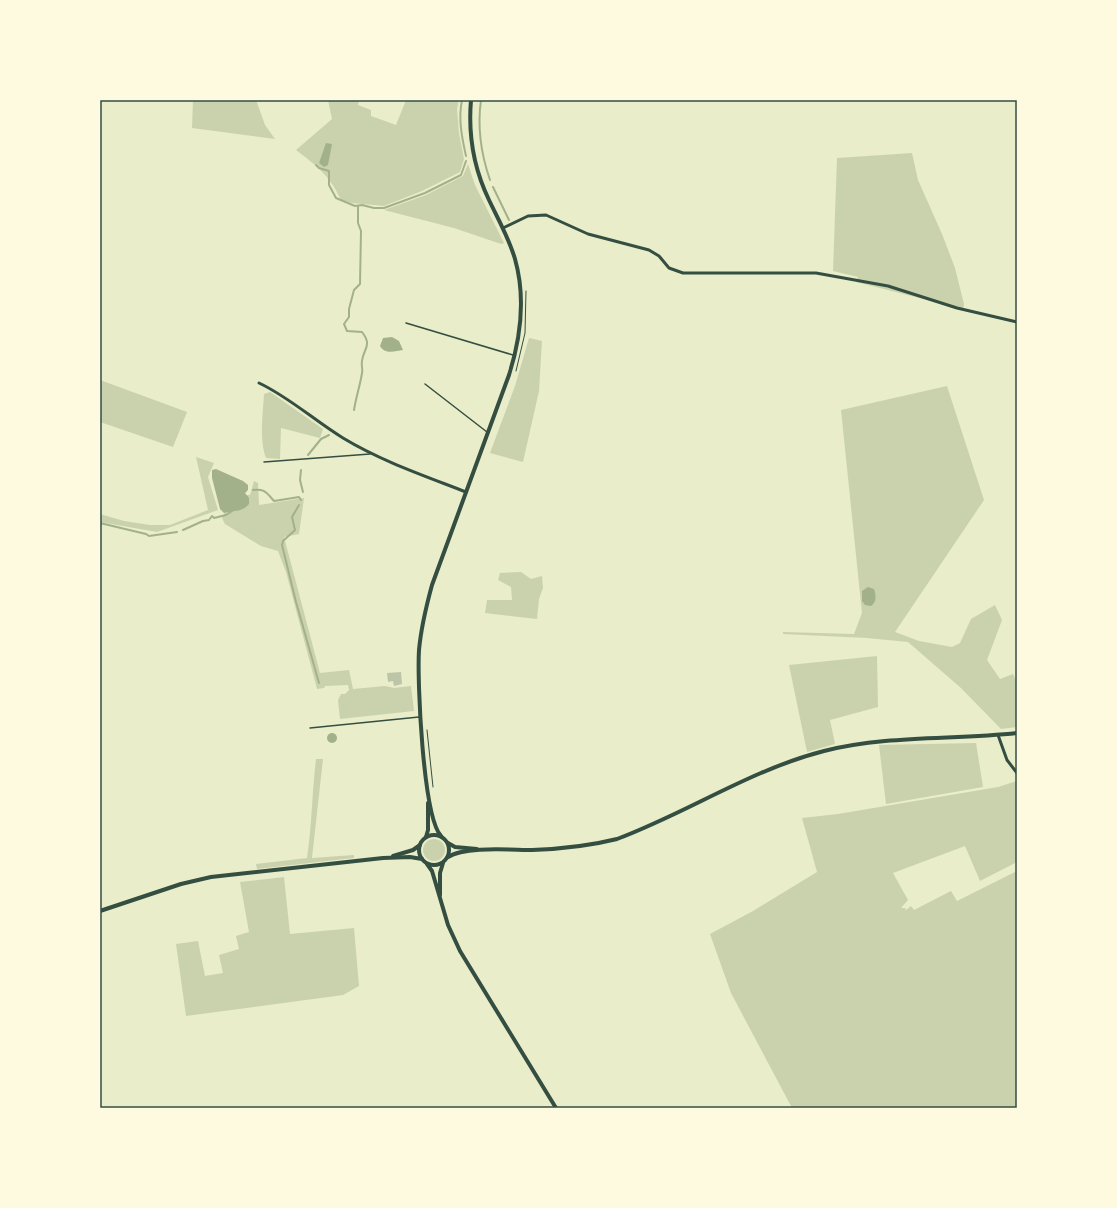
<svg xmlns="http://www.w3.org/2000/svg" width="1117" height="1208" viewBox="0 0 1117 1208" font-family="Ubuntu,sans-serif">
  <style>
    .green { fill: #cad2ad }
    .water { fill: #a3b18a }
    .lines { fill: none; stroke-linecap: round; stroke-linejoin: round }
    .stream { stroke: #a3b18a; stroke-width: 2 }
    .building { fill: #bcc5a7 }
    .path { stroke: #344e41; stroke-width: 1 }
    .service { stroke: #344e41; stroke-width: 1.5 }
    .minor { stroke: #344e41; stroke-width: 3 }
    .tertiary { stroke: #344e41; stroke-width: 4 }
    .neatline { fill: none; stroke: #344e41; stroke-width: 1.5 }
  </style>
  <rect width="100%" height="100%" fill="#e9edc9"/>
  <g class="green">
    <polygon points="193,100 256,100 265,125 275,139 192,128"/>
    <path d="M328,100H359L358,105L371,110V116L396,125L406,100H459L457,109L459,133L464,159L460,172L422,191L384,206L352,203L341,200C330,176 317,166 296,150L332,119Z"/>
    <polygon points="912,153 918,180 942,234 955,268 964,304 963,309 856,282 858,277 833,271 837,158"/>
    <polygon points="468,164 475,185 504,243 501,244 454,228 384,210 426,195 463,176"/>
    <polygon points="529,338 542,341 539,391 523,462 490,453 515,386"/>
    <polygon points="100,380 187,412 173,447 100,422"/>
    <polygon points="947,386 984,500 895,632 919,641 952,647 960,643 971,619 995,605 1002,620 987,660 1000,679 1013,674 1017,683 1017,727 1001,729 961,688 908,642 867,638 783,634 783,632 854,634 862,613 841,410"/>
    <path d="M270,392L323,429L320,438L281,428L280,459L266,458C259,439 263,414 264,394Z"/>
    <polygon points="196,457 214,463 208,477 218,510 157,532 100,522 100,514 124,521 150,525 170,525 208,510"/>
    <polygon points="254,481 258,483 259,505 304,498 299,534 284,537 320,673 349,670 353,689 385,686 394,688 411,686 414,711 340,719 338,700 341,694 345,694 349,690 348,685 325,686 324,688 317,689 286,572 278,551 261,546 225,524 222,518 226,510 242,495 250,495"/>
    <polygon points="521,572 531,579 542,576 543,588 539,599 537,619 485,613 487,600 512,600 511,587 498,580 500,573"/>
    <polygon points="877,656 878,707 830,720 835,744 807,752 789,665"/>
    <polygon points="976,743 983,787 886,804 879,745"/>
    <path d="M316,759H323L312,858L354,855V858L257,869L256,864L307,858C312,825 312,792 316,759Z"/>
    <polygon points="1017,781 1017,862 980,881 965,846 893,873 908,900 901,908 905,908 906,910 911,906 914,910 951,891 957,901 1017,871 1017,1108 792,1108 731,993 710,934 753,911 817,872 802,818 838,814 998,787"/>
    <circle cx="434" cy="850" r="11"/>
    <polygon points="284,877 290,934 354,928 359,986 343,995 186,1016 176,944 198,941 205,976 223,973 219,955 239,949 236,936 249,932 240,882"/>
  </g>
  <g class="water">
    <polygon points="326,143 332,144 328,165 324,167 319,163"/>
    <path d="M392,337L399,341L403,350C395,351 385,355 380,346L383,338Z"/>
    <path d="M216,469L243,481L248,485V490L245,493L249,498V504C241,513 233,510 224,513L220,509L212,478V470Z"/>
    <path d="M868,587L874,589C876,595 877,602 871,606L865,605L862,601V591Z"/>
    <circle cx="332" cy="738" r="5"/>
  </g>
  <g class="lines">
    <g class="stream">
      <path d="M462,100C458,119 462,138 466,156"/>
      <path d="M481,100C477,128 481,154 490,180"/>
      <polyline points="316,165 319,168 329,171 329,185 336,198 355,206 362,205 374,208 384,208 425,193 461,175 466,161"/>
      <polyline points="493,187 509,220"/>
      <path d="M354,410C356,397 360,386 362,373C363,369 361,365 362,361C363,349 373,346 362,332L347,331L344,324L349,317V309L354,290L360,284L361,231L358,223V206"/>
      <polyline points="308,455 321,439 329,435"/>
      <polyline points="301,470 300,480 303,492"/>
      <path d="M253,490C265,489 266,492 274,501L299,497L301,500"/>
      <polyline points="299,505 292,517 295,530 283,541 282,545 296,602 319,683"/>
      <polyline points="100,523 146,534 149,536 177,532"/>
      <polyline points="183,530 203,521 209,520 212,516 214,518 226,515 232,511"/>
    </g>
  </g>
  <polygon class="building" points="401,672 402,684 394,686 393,681 388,682 387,673"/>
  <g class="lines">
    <g class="path">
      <polyline points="516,371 525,333 526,291"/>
      <polyline points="427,730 433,787"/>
    </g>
    <g class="service">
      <polyline points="406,323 513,355"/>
      <polyline points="425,384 487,432"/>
      <polyline points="264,462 370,454"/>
      <polyline points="310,728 419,717"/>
    </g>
    <g class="minor">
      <polyline points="503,228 528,216 546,215 588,234 649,250 659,256 669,268 683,273 816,273 888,286 957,308 1017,322"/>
      <path d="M259,383C289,397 315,421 343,438C381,461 425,476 466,492"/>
      <polyline points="998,735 1007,760 1017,773"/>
    </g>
    <g class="tertiary">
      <circle cx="434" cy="850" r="15"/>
      <path d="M441,836C423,817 417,680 419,650C421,628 426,607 432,585L509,375C521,337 526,298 515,259C509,238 498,219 489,200C474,169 468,135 471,100"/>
      <polyline points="426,837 428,830 428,803"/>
      <polyline points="448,843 455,847 477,849"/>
      <polyline points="393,856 413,850 420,845"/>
      <path d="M448,857C465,846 511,850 532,850C561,849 589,846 617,839C687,813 750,770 824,751C887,735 953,740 1017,733"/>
      <polyline points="427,864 432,871 448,925 460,951 556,1108"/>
      <polyline points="440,895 440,873 443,863"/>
      <polyline points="100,911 181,884 211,877 383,858 410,857 422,859"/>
    </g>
  </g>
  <rect width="1117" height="1208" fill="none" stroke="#fefae0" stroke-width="202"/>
  <rect x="101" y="101" width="915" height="1006" class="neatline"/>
</svg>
